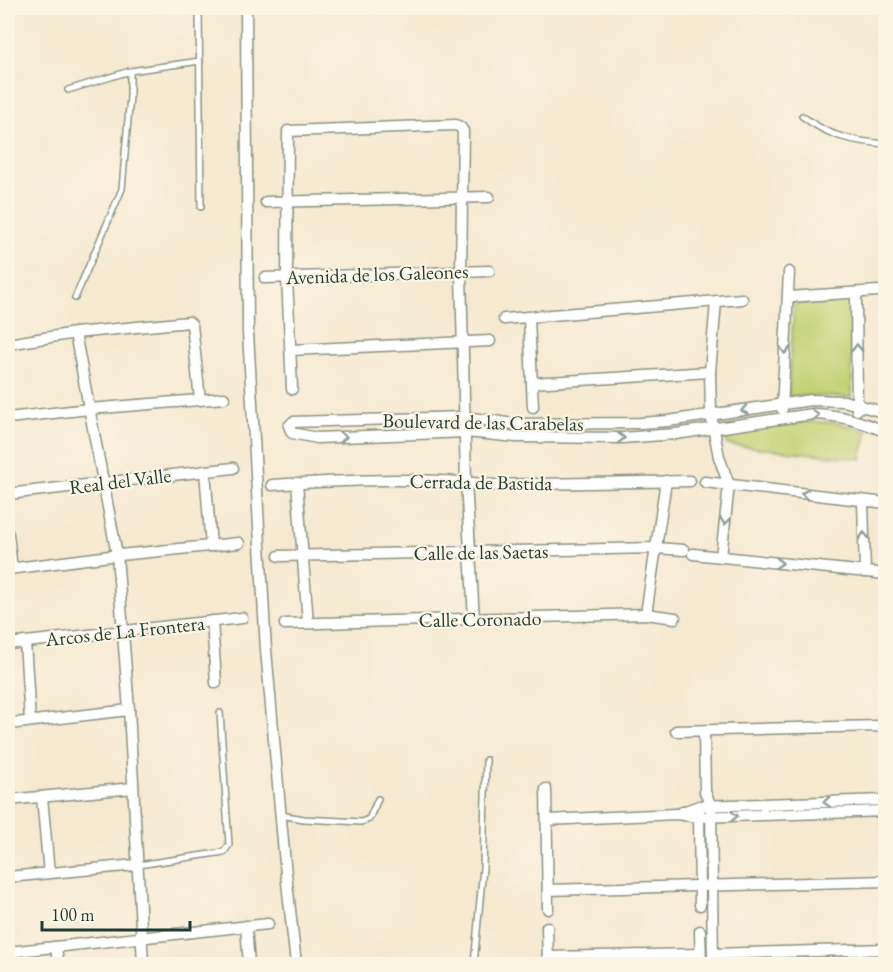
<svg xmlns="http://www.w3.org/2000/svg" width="893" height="972" viewBox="0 0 893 972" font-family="'EB Garamond',serif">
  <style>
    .green { fill: #c2d173; stroke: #708754; stroke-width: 1.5 }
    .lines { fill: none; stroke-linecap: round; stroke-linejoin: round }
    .service-casing { stroke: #8a9382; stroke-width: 8 }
    .minor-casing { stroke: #8a9382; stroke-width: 13 }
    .service { stroke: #fff; stroke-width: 5 }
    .minor { stroke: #fff; stroke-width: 10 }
    .oneway { stroke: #8f9e9a }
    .labels { text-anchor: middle; stroke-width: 4.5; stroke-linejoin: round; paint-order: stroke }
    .street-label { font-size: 20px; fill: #1f3d34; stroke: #fcf5e5 }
  </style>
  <rect width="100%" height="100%" fill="#fcf5e5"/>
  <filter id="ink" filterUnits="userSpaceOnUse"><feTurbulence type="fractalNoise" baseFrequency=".0167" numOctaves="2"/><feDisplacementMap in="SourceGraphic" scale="12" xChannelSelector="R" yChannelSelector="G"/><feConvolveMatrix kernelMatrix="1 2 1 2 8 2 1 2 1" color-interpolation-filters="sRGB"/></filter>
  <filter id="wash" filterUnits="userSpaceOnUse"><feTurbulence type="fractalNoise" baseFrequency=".008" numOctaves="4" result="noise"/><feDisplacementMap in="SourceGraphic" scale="24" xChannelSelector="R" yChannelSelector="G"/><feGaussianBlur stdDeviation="1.35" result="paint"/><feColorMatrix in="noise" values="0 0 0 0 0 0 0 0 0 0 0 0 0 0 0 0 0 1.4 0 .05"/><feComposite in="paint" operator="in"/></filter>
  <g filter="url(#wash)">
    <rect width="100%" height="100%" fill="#f5e9d0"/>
    <g class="green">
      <polygon points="851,298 852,397 788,396 794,304"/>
      <polygon points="805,422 834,422 868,431 861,459 728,445 726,442 730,433"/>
    </g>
  </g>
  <g filter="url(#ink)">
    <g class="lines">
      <defs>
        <g id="service">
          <polyline points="199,8 201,207"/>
          <polyline points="68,90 130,71"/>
          <path d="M802,116C830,137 851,141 886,144"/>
          <polyline points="75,298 122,189 130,96 130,71 200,61"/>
          <polyline points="280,815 304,819 361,822 369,819 378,799"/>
          <polyline points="138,865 224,852 229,845 220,713"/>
          <polyline points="474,964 483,868 486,760"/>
        </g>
        <g id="minor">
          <polyline points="246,8 248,333 266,650 285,864 296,964"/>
          <polyline points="266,202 489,197"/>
          <polyline points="265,278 489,271"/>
          <polyline points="856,293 857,410"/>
          <polyline points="788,297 878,291"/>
          <polyline points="716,302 710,372 711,415 719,457 729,485 721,557"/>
          <polyline points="529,318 533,407"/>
          <polyline points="504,319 742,299"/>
          <polyline points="75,333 117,555 129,710 143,964"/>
          <polyline points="8,344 75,333 189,322 192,325 200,400"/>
          <polyline points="291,350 490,341"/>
          <polyline points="532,383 710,372"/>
          <polyline points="292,389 287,277 288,131 456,125 460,127 463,131 461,272 466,482 474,619"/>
          <polyline points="782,409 789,272"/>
          <path d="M886,413L844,401L811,400L668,421L640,423L514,424L465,417L293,422L289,426L292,433L317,438L466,432L516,437L622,438L675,434L813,414C840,415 861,421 886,432"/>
          <polyline points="8,418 89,409 224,398"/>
          <polyline points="205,471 211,546"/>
          <polyline points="705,482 886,503"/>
          <polyline points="297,483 308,623"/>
          <path d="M272,485C345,480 420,477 493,485L690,481"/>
          <polyline points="8,494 233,468"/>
          <polyline points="863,501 865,572"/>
          <polyline points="8,534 12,569"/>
          <polyline points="693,554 886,574"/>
          <polyline points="279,556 656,548 684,550"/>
          <polyline points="8,569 110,556 239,543"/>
          <polyline points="646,614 666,481"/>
          <polyline points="212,621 216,683"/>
          <polyline points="285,624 646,614 675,618"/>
          <polyline points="25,642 30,721"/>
          <polyline points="8,644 242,618"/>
          <polyline points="8,724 129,710"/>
          <polyline points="676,731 879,726 886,729"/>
          <polyline points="704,731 705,792 711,806 713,964"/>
          <polyline points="546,789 548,909"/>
          <polyline points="42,797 49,873"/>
          <polyline points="8,800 133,788"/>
          <polyline points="699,812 700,905"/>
          <polyline points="680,813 699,806 886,800"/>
          <polyline points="547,820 676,814 699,817 886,811"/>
          <polyline points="8,877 136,865"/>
          <polyline points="548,890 886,881"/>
          <polyline points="246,926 249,964"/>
          <polyline points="547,927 548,963"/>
          <polyline points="700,931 701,964"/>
          <polyline points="56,947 58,964"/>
          <polyline points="8,952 268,924"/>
          <polyline points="713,954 886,949"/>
          <polyline points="548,957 700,954"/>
        </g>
      </defs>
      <use href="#service" class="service-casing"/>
      <use href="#minor" class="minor-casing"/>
      <use href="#service" class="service"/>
      <use href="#minor" class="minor"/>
    </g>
    <defs><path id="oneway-chevron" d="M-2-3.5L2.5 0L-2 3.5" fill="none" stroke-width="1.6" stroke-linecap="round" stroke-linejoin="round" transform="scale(1.5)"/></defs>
    <g class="oneway">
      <use href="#oneway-chevron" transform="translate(857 348) rotate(-91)"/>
      <use href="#oneway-chevron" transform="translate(785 350) rotate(93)"/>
      <use href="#oneway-chevron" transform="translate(745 410) rotate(170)"/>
      <use href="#oneway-chevron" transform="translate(815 415) rotate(-2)"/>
      <use href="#oneway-chevron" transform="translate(343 437) rotate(-2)"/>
      <use href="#oneway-chevron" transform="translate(621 438) rotate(-1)"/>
      <use href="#oneway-chevron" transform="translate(805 494) rotate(-173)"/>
      <use href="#oneway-chevron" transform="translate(725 521) rotate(96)"/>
      <use href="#oneway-chevron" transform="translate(864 536) rotate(-92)"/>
      <use href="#oneway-chevron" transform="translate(779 563) rotate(6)"/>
      <use href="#oneway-chevron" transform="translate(827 802) rotate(178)"/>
      <use href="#oneway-chevron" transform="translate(734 816) rotate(-2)"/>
    </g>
  </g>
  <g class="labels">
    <g class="street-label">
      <text transform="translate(377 274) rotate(-2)" y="7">Avenida de los Galeones</text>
      <text transform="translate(483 422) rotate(1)" y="7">Boulevard de las Carabelas</text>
      <text transform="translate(120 481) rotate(-7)" y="7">Real del Valle</text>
      <text transform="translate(481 482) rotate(1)" y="7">Cerrada de Bastida</text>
      <text transform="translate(481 552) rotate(-1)" y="7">Calle de las Saetas</text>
      <text transform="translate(480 619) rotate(-1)" y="7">Calle Coronado</text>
      <text transform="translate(125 631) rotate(-6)" y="7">Arcos de La Frontera</text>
    </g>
  </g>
  <rect width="893" height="972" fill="none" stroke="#fcf5e5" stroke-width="30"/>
  <path d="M42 921v9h148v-9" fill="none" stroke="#1f3d34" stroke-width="3"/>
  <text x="51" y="921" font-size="18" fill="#1f3d34" stroke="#fcf5e5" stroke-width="4.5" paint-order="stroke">100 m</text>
</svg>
